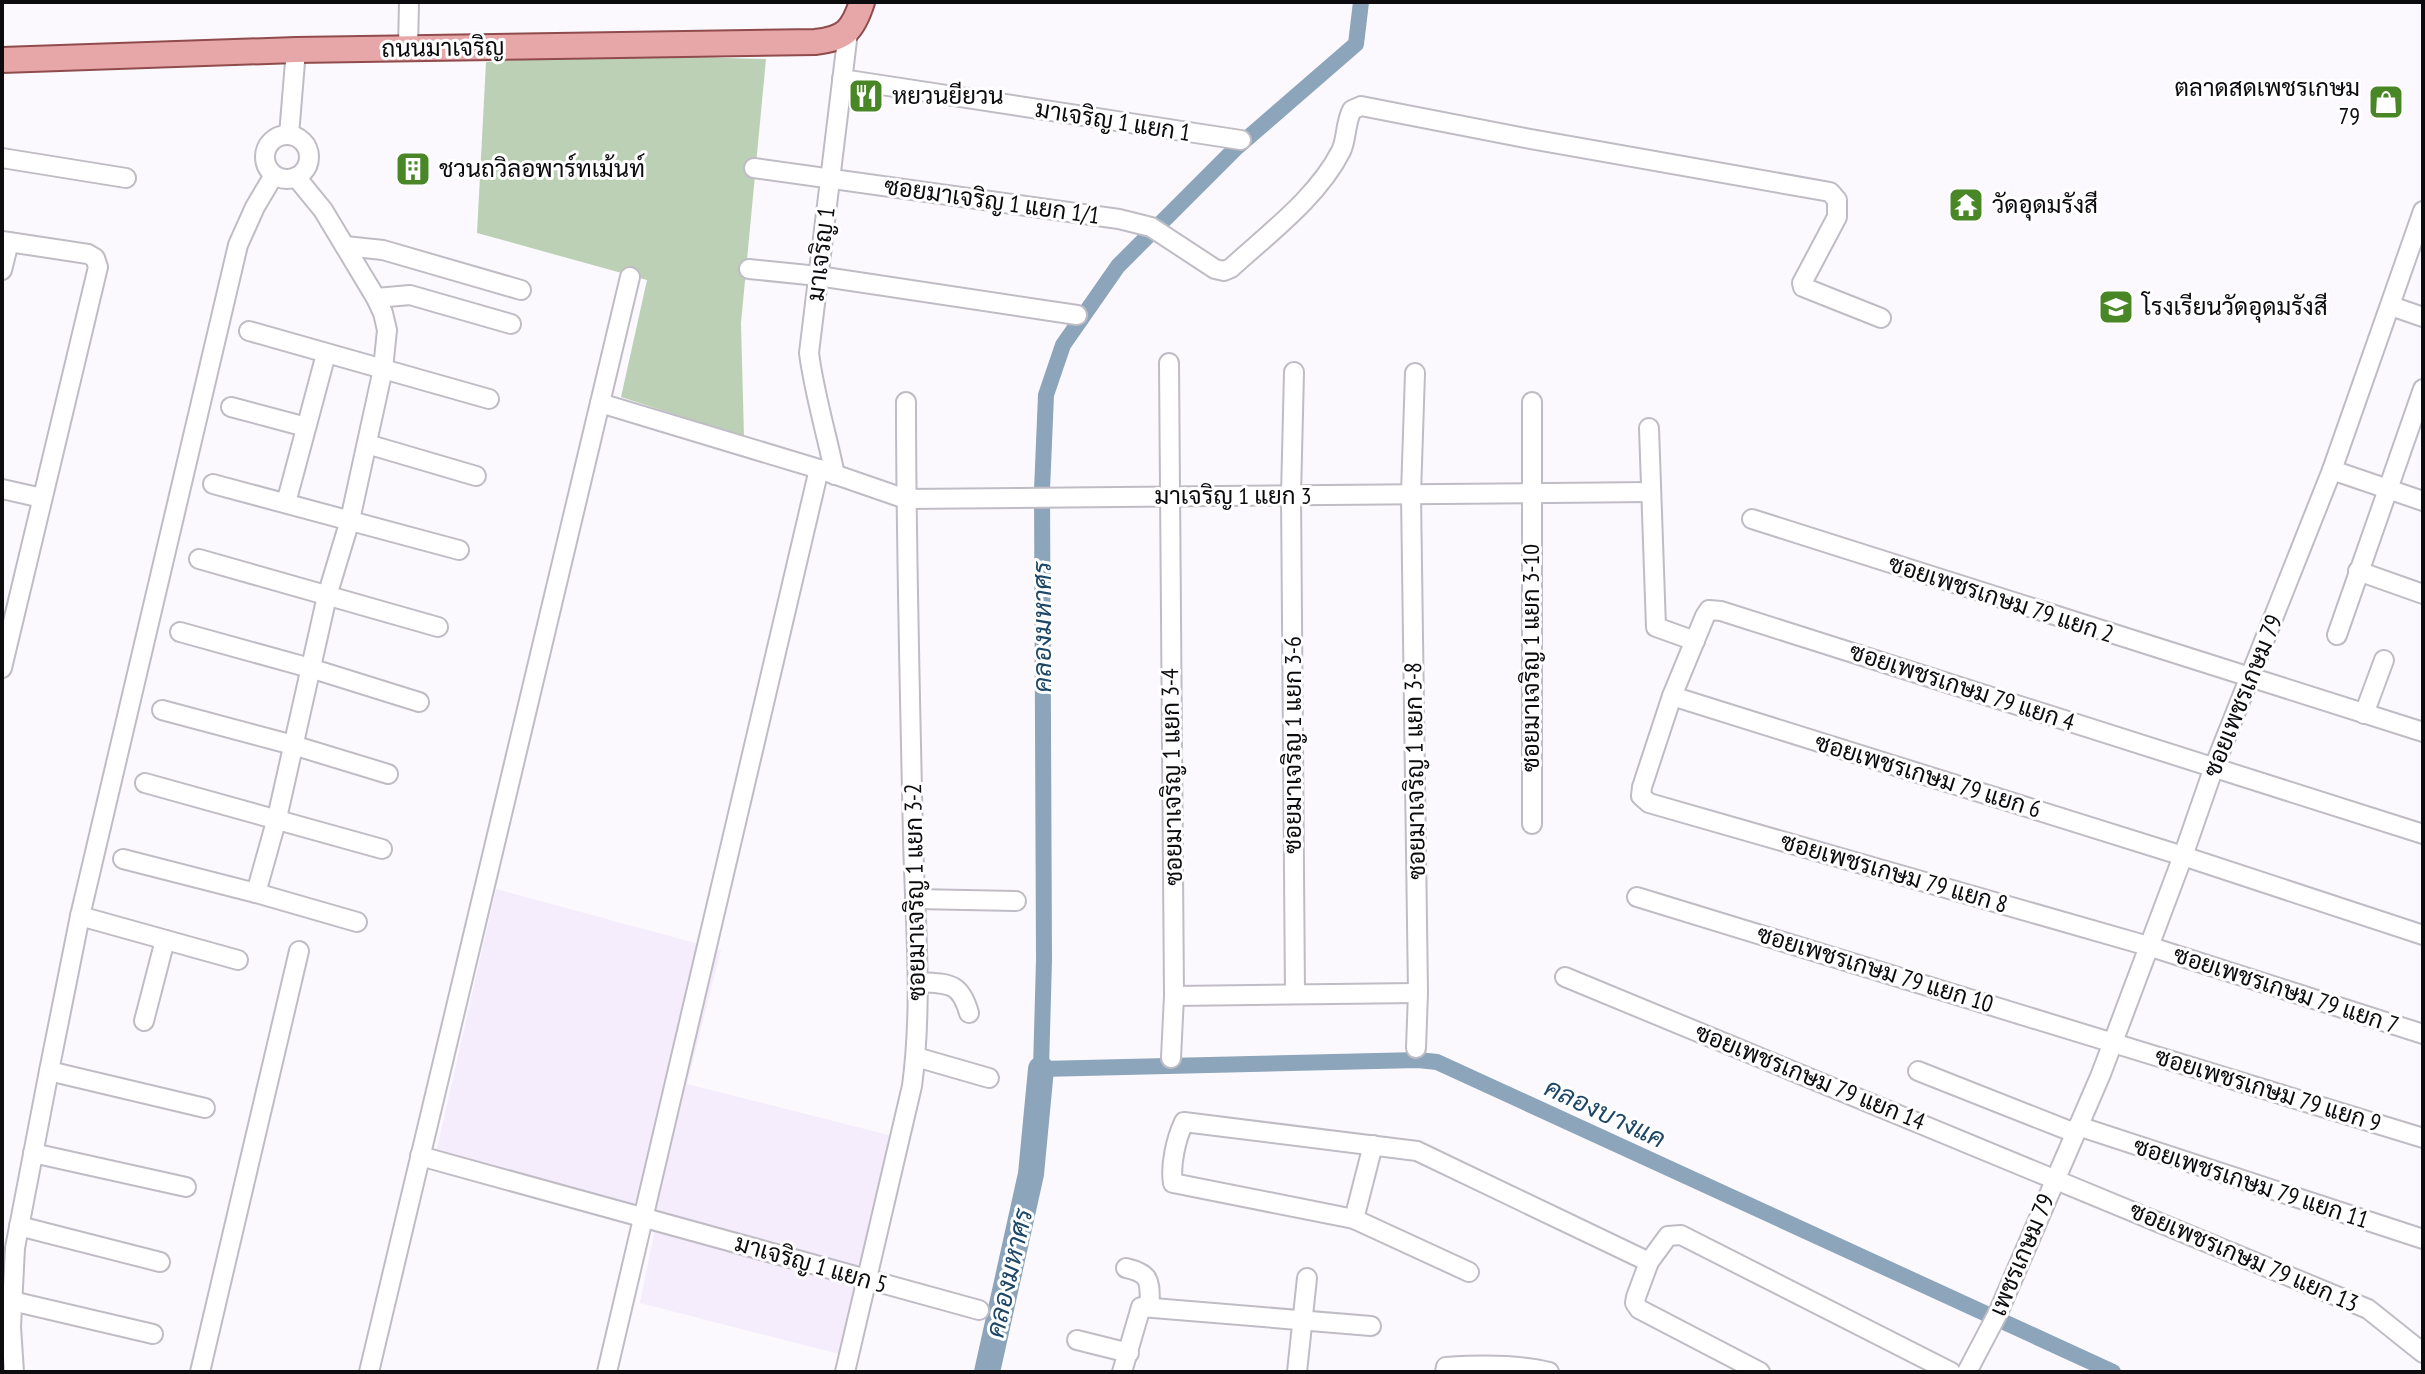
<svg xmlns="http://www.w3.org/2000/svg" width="2425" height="1374" viewBox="0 0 2425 1374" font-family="'PT Sans Narrow',Sarabun,sans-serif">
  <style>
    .industrial { fill: #f5ecfc }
    .forest { fill: #bcd0b5 }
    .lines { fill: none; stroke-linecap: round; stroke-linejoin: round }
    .canal { stroke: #8ca5bb; stroke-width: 16 }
    .river { stroke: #8ca5bb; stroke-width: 26 }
    .minor-casing { stroke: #c0bcc5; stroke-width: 22 }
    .major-casing { stroke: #904b4c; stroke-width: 28 }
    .minor { stroke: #fff; stroke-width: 18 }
    .major { stroke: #e7a7a8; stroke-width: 24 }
    .labels { text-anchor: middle; stroke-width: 6; stroke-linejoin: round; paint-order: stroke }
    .street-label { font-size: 24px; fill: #0c0b0e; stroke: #fff }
    .poi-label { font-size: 24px; fill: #0c0b0e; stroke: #fff; text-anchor: start }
    .water-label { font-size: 26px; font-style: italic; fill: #1c4767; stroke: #fff }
  </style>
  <rect width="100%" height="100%" fill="#fbf9fe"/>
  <polygon class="industrial" points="496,889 721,950 687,1084 901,1138 847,1356 640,1303 657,1219 435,1157"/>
  <polygon class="forest" points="615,55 766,59 741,323 744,437 621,397 647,280 477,233 486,62"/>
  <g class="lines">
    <polyline class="canal" points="1361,2 1356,44 1235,149 1118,266 1063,345 1046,395 1042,490 1044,960 1041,1069 1418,1060 1437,1062 2113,1372"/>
    <polyline class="river" points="987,1372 1031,1174 1041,1069"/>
    <defs>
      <g id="minor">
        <polyline points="408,48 409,2"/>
        <polyline points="842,79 1241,140"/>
        <polyline points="289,135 296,50"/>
        <circle cx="287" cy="157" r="22"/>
        <polyline points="2,158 126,178"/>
        <path d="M754,168L1119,219L1151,227L1215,269L1224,271L1231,268C1268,234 1318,197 1341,151C1347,139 1345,123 1352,110L1361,106L1525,138L1830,192L1837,200V217L1802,283L1803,287L1808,289L1881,318"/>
        <polyline points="2,241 88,254 95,258 98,267 2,668"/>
        <polyline points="345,246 383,250 521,290"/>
        <polyline points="749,269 818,276 1077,315"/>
        <polyline points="2,270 9,242"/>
        <polyline points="376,298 410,295 511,324"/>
        <polyline points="2391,306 2423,317"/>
        <polyline points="249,331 489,399"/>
        <polyline points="1169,363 1174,996 1171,1058"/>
        <polyline points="1294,372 1291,495 1295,994"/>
        <polyline points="1415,373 1411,494 1418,993 1416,1048"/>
        <polyline points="1532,402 1532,824"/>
        <polyline points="600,403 819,469 906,499 1651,492"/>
        <polyline points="231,407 306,427"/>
        <polyline points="1649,428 1656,627 1695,641"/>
        <polyline points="367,444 476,476"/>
        <polyline points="2332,470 2423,501"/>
        <path d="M835,475C827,435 814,393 809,353L848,32"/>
        <polyline points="213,484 459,550"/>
        <polyline points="2,489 42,498"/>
        <polyline points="286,503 326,354"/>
        <polyline points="1752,519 2423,732"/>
        <polyline points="199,559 438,627"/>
        <polyline points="2358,571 2423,594"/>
        <polyline points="180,632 310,668 419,702"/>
        <polyline points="2337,635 2423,389"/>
        <polyline points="1672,696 2183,856 2423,935"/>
        <polyline points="162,710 293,745 388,774"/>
        <polyline points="2364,714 2384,660"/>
        <polyline points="145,783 382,849"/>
        <polyline points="2423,834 1721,611 1709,610 1705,616 1672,696 1642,787 1641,796 1649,803 2148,946 2423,1034"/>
        <polyline points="123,859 256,893 357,922"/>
        <polyline points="256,893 277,818 327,596 350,520 383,369 387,330 383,313 376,298 323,210 296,177"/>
        <polyline points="1637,897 2423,1138"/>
        <polyline points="915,899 1016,901"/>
        <polyline points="80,916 238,960"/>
        <polyline points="1565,977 2368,1309 2423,1353"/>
        <path d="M918,982C948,984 960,981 969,1013"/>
        <polyline points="1174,996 1418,993"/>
        <polyline points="144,1021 165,940"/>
        <polyline points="916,1057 989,1078"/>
        <polyline points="49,1071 205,1108"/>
        <polyline points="1918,1071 2075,1133"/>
        <polyline points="2078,1126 2423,1239"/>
        <polyline points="33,1153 186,1187"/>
        <polyline points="420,1156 979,1310"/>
        <polyline points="1354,1219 1373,1145"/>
        <polyline points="19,1226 160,1262"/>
        <path d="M1126,1268C1153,1274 1149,1283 1150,1307"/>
        <path d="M1469,1272L1354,1219L1173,1183C1170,1165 1176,1139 1184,1122L1417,1151L1649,1262"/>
        <polyline points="12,1301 153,1334"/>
        <polyline points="1077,1340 1129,1353"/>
        <polyline points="14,1372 11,1327 15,1248 49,1071 80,916 238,245 255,207 274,175"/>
        <polyline points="200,1372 299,951"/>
        <polyline points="369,1372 630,277"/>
        <polyline points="607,1372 819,469"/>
        <path d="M845,1372L912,1086C923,1003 915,920 913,838C910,692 906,547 906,402"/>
        <polyline points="1122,1372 1141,1307 1371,1326"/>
        <polyline points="1297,1372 1307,1278"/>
        <path d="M1445,1372L1446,1367C1477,1365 1519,1364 1549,1372"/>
        <polyline points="1760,1372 1639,1309 1635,1303 1636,1297 1649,1262 1668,1236 1681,1235 1951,1372"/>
        <polyline points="1967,1372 1998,1313 2101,1074 2183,856 2214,767 2332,470 2423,211"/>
      </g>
      <path id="major" d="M2,60L296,50L815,42C845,39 853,30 862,2"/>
    </defs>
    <use href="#minor" class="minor-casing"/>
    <use href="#major" class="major-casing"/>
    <use href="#minor" class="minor"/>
    <use href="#major" class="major"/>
  </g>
  <defs>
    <symbol id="restaurant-square" viewBox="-11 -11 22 22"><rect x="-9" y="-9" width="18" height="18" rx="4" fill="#498625" stroke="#fff"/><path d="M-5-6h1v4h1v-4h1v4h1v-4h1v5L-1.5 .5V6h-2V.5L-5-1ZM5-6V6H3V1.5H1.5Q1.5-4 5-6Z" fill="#fff"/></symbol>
    <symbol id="shop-square" viewBox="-11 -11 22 22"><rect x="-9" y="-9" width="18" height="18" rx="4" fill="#498625" stroke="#fff"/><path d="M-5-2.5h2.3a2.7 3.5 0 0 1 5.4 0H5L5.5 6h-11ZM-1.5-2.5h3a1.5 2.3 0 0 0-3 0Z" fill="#fff"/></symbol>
    <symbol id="building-square" viewBox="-11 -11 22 22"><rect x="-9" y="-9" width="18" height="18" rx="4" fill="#498625" stroke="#fff"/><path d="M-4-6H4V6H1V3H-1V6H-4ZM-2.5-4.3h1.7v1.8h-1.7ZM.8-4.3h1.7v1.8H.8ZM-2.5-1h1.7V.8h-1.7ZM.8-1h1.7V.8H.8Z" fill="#fff"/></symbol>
    <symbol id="temple-square" viewBox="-11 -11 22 22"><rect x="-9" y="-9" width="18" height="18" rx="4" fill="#498625" stroke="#fff"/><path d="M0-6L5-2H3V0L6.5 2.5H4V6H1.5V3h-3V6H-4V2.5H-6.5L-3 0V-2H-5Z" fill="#fff"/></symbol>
    <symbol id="school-square" viewBox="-11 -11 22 22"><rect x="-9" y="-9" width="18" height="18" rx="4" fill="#498625" stroke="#fff"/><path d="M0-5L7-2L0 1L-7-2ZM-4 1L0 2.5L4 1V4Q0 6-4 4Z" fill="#fff"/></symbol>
  </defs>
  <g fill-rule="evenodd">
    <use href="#restaurant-square" x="846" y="76" width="40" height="40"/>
    <use href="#shop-square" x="2366" y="82" width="40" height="40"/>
    <use href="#building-square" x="393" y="149" width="40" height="40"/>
    <use href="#temple-square" x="1946" y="185" width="40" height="40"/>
    <use href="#school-square" x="2096" y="287" width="40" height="40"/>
  </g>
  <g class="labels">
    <g class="street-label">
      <text transform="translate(443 48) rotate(-1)" y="8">ถนนมาเจริญ</text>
      <text transform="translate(1113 121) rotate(9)" y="8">มาเจริญ 1 แยก 1</text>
      <text transform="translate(992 201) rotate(8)" y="8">ซอยมาเจริญ 1 แยก 1/1</text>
      <text transform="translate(821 254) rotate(-83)" y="8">มาเจริญ 1</text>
      <text x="1233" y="504">มาเจริญ 1 แยก 3</text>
      <text transform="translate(2001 599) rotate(18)" y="8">ซอยเพชรเกษม 79 แยก 2</text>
      <text transform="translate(1531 658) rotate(-90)" y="8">ซอยมาเจริญ 1 แยก 3-10</text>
      <text transform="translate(1962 687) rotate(18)" y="8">ซอยเพชรเกษม 79 แยก 4</text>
      <text transform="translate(2243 696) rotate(-68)" y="8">ซอยเพชรเกษม 79</text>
      <text transform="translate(1293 745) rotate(-90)" y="8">ซอยมาเจริญ 1 แยก 3-6</text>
      <text transform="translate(1415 771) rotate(-91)" y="8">ซอยมาเจริญ 1 แยก 3-8</text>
      <text transform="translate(1928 776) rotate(17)" y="8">ซอยเพชรเกษม 79 แยก 6</text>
      <text transform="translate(1172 777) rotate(-91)" y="8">ซอยมาเจริญ 1 แยก 3-4</text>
      <text transform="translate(1894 873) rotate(16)" y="8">ซอยเพชรเกษม 79 แยก 8</text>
      <text transform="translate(915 892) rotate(-91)" y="8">ซอยมาเจริญ 1 แยก 3-2</text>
      <text transform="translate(1875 969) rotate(17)" y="8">ซอยเพชรเกษม 79 แยก 10</text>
      <text transform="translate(2286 990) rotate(18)" y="8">ซอยเพชรเกษม 79 แยก 7</text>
      <text transform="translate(1810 1077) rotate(22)" y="8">ซอยเพชรเกษม 79 แยก 14</text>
      <text transform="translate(2268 1090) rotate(17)" y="8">ซอยเพชรเกษม 79 แยก 9</text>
      <text transform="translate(2251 1183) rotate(18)" y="8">ซอยเพชรเกษม 79 แยก 11</text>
      <text transform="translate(2022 1255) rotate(-67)" y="8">เพชรเกษม 79</text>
      <text transform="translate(2244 1257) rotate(23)" y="8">ซอยเพชรเกษม 79 แยก 13</text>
      <text transform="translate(811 1264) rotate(16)" y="8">มาเจริญ 1 แยก 5</text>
    </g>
    <g class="poi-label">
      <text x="2360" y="96" text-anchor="end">ตลาดสดเพชรเกษม<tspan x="2360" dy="28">79</tspan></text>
      <text x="892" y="104">หยวนยียวน</text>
      <text x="439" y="177">ชวนถวิลอพาร์ทเม้นท์</text>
      <text x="1992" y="213">วัดอุดมรังสี</text>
      <text x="2142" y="315">โรงเรียนวัดอุดมรังสี</text>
    </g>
    <g class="water-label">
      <text transform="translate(1042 627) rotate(-90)" y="9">คลองมหาศร</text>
      <text transform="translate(1605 1113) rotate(25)" y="9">คลองบางแค</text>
      <text transform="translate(1009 1273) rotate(-77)" y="9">คลองมหาศร</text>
    </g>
  </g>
  <rect width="2425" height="1374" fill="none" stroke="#0c0b0e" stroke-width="8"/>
</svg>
